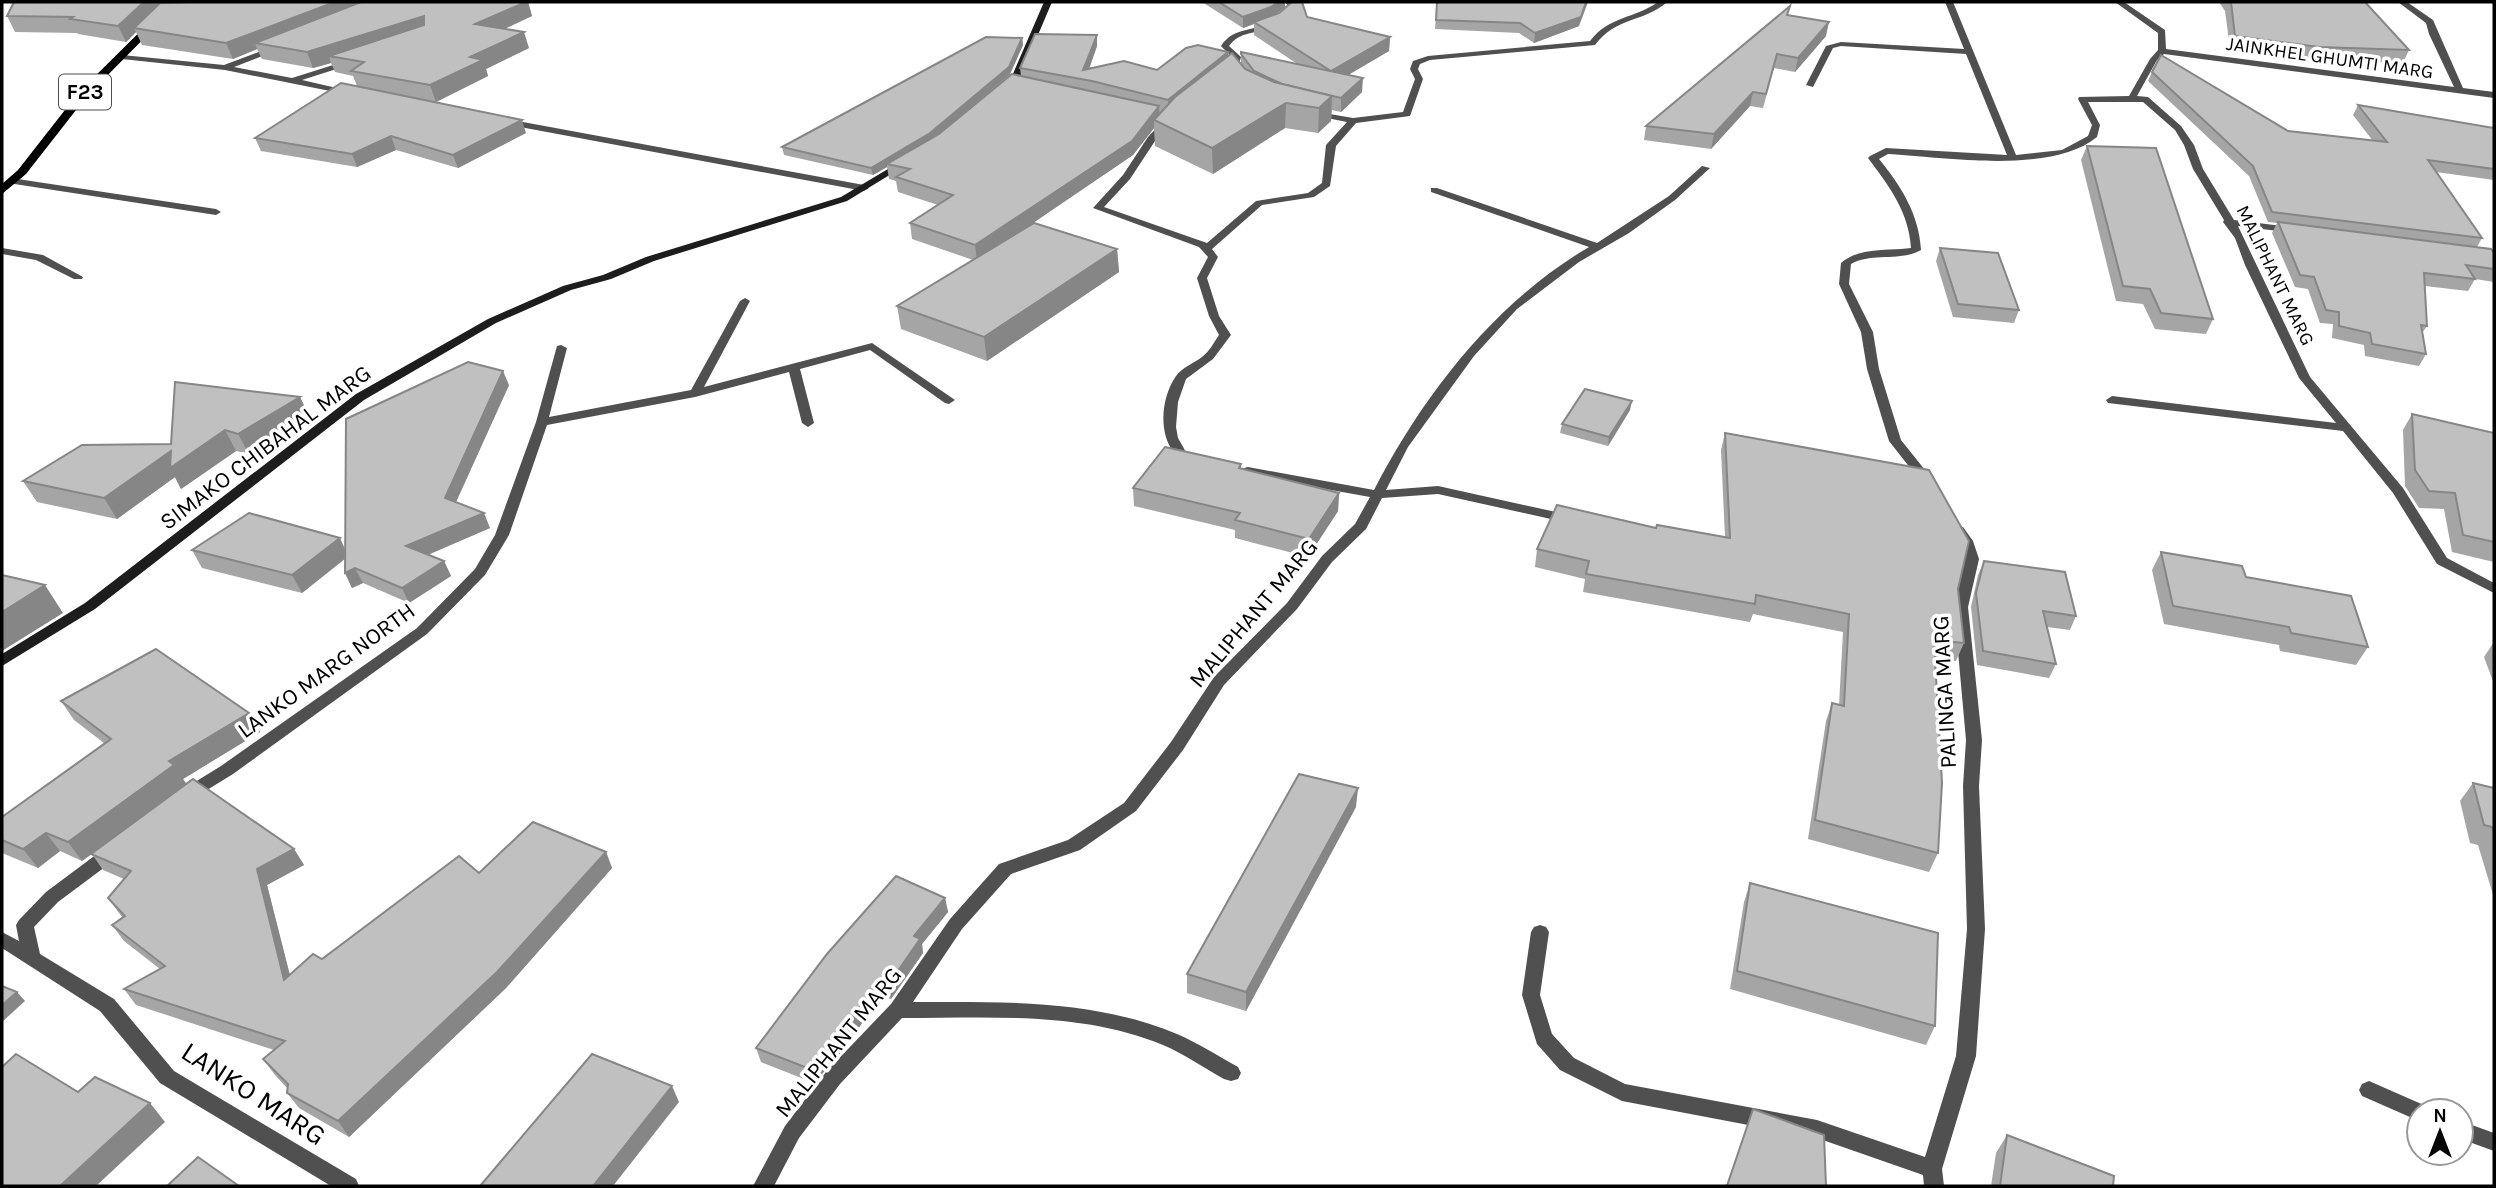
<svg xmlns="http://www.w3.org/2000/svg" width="2496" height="1188" viewBox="0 0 2496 1188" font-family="Karla,sans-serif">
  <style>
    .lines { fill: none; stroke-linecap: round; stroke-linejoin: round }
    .minor { fill: #505050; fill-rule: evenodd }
    .secondary { fill: #1d1d1d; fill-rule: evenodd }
    .primary { fill: #000; fill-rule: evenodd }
    .wall { fill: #a5a5a5 }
    .shaded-wall { fill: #868686 }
    .building { fill: #c0c0c0; stroke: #868686; stroke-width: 2 }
    .labels { text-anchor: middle; stroke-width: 7; stroke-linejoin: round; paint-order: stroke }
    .far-street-label { font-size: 19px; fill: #000; stroke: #fff }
    .shield { fill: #fff; stroke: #4c4c4c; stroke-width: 2 }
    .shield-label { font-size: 21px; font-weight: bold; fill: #000 }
    .street-label { font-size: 23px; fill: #000; stroke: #fff }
    .near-street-label { font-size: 28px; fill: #000; stroke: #fff }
  </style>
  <rect width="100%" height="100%" fill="#fff"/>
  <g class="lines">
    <g class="minor">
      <path d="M1285,2H1293L1297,7C1289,15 1280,24 1270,28C1255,34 1240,31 1229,46L1241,57L1238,68L1231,76H1225L1224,74L1230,67L1233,58L1221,46C1233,28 1248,32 1266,24C1275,20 1281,13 1289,7Z"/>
      <path d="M1658,2H1667C1643,23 1617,16 1595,45L1430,60L1420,64L1418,69L1423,79L1410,116L1356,123L1336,146L1330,186L1314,197L1262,205L1212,249L1218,257L1207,278L1219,316L1231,335L1213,359L1186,379L1178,402L1176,427L1178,438L1187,454L1199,461L1193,465C1157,455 1157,403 1176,376C1183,367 1194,363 1202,357C1210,351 1214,342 1219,335L1209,316L1197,278L1208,257L1199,247L1093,208L1123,175L1148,137L1164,120L1171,122L1155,141L1130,179L1104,207L1207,243L1256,201L1308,193L1322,183L1326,145L1347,122L1312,115V111L1353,118L1403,112L1415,79L1410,69L1413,61L1428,56L1590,41C1609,16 1634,19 1658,2Z"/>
      <path d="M1945,2H1953L2016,155L2062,150L2088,136L2092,125L2078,99L2079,97L2129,96L2150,59L2158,50V33L2115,2H2124L2165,30L2166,49L2454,87L2429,34L2426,23L2398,2H2407L2433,20L2463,88L2494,92V98L2164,54L2157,60L2137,96L2148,97L2181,126L2194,145L2203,169L2234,220L2297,228L2298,230L2293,233L2238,226L2310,377L2403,488L2447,558L2494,583V593L2437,564L2393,493L2343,431L2108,403L2106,400L2112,396L2336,423L2299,378L2245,265L2235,238L2223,222L2224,220L2193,169L2184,145L2175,130L2143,102H2088L2100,125L2097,137C2051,175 1944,157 1888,154L1879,159C1901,186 1919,214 1921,250C1901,262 1872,252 1851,264L1849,284L1873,332L1879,369L1901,440L1933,480L1932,483H1922L1889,441L1867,369L1861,332L1839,284L1841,263C1859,247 1888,251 1911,248C1909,212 1889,186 1868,158L1870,156L1886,148L2007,155L1966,54L1841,46L1833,48L1813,87L1806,85L1826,46L1841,42L1964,49Z"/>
      <polygon points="275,46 279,48 278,50 234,67 292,78 349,60 352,60 352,64 302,80 354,92 350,95 225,70 122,59 118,57 122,55 224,65"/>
      <polygon points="507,119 864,185 869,188 864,191 504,124 504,120"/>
      <path d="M1702,166L1710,168L1675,200L1629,233L1579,262L1517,309L1474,356L1408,447L1386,490L1438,486L1574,516L1576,519L1574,522L1569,523L1438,494L1382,498L1366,529L1332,562L1297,609L1224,685L1183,750L1136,811L1080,850L1011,874L962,929L913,1002C1003,1002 1093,999 1177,1034C1198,1043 1218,1056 1238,1067L1241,1073L1238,1079L1231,1081L1224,1079C1204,1068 1184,1054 1163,1045C1082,1011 989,1018 902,1018L840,1084L799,1138L774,1186H753L785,1126L826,1072L891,1004L950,919L999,864L1068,840L1124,803L1171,742L1214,677L1287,603L1322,556L1355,524L1370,497L1248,475L1242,471L1244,468L1248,467L1374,490C1423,395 1495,302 1589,247L1431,192V188H1437L1597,243L1669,196Z"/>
      <polygon points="11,178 216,209 221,212 216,215 8,183 8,179"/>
      <polygon points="2,248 43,255 83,277 82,279 74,279 36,260 2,254"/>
      <polygon points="745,298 750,301 704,387 872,343 955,400 949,404 945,403 870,350 800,369 814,423 808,427 802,423 789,372 695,397 547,425 509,535 485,575 427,634 233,774 194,798 188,800 182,798 180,794 182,790 221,766 417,628 475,569 495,535 536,422 557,346 561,345 567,348 549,417 691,390 740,301"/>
      <polygon points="1958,526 1963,527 1973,541 1979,559 1968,607 1982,740 1979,786 1985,929 1976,1056 1942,1169 1944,1186 1924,1186 1923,1175 1817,1138 1622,1101 1560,1070 1537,1044 1522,995 1531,932 1534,927 1540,925 1546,927 1549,932 1540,995 1552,1034 1574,1058 1625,1084 1817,1120 1925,1157 1956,1056 1967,929 1963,786 1966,740 1954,607 1965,559 1959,541 1951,530"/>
      <polygon points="111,847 117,848 119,853 117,858 58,902 34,927 40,954 114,999 174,1071 356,1179 359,1186 331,1186 160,1083 100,1011 2,948 2,932 19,941 16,925 19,920 46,892 105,848"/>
      <polygon points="2369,1081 2426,1106 2428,1111 2419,1111 2419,1121 2362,1096 2359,1090 2362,1084"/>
      <polygon points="2461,1121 2494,1133 2494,1151 2461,1139"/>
    </g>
    <g class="secondary">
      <polygon points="1044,2 1052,2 1020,77 1008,87 1002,87 1002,83 1012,76"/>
      <polygon points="903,160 908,163 906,165 847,201 654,261 611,279 571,290 496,323 364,400 95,609 2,666 2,654 85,603 356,394 488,319 563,286 603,275 646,257 841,197"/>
    </g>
    <polygon class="primary" points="170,2 180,2 87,96 26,174 2,194 2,184 18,170 79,92"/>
  </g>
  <g class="wall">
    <polygon points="168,2 166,3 174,3 173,2 528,2 532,16 505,29 529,48 486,69 488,76 436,102 526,133 458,168 396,150 357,167 261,151 255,138 357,86 353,76 335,72 331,63 313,68 262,59 257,49 233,59 142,45 136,32 126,42 78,34 77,33 15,32 7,16"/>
    <polygon points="1202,2 1285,2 1285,7 1276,14 1307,17 1390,37 1389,51 1348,75 1362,92 1341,112 1332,110 1331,121 1318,133 1285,128 1213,174 1155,146 1154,128 1133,155 1027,227 1117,249 1119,272 987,361 901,329 897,306 973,260 912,239 910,223 938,205 898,192 896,181 889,179 887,167 873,175 784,155 782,147 1022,38 1023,45 1010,74 1021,76 1020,68 1097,46 1089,69 1157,70 1228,52 1228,55 1241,64 1241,54 1299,65 1254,35 1254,24 1243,28"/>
    <polygon points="1437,2 1579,26 1534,43 1519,33 1435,29"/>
    <polygon points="2219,2 2365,2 2409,50 2403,63 2314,60 2230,48 2225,11"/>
    <polygon points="1788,15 1826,36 1795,72 1774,68 1763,108 1750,106 1711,149 1644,140 1646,126"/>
    <polygon points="2152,72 2288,131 2373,141 2353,115 2358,105 2494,128 2494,180 2436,172 2482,238 2477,247 2494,253 2494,282 2475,279 2468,291 2425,286 2427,326 2422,333 2426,354 2419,366 2365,356 2364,345 2332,338 2333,324 2320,323 2308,289 2295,287 2272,233 2277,223 2268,222 2249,176 2148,81"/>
    <polygon points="2087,146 2213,319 2206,334 2155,329 2143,304 2116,301 2081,160"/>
    <polygon points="1940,248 2019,310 2014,323 1953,317 1936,261"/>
    <polygon points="509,385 456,502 490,528 428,555 444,561 451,576 409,603 363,583 352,588 345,573 345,559 302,593 202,568 192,550 345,549"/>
    <polygon points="300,397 310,418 249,454 236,451 181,489 175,477 117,519 37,502 23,481 171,444"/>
    <polygon points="1630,410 1608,446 1560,433 1562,424"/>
    <polygon points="2412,414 2494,433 2494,562 2452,552 2444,509 2419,508 2405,486 2403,430"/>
    <polygon points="1725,433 1958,589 1964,643 1956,661 1935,659 1938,853 1929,872 1808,839 1826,721 1832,703 1839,705 1843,632 1753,614 1750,622 1583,592 1585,579 1535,567 1537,549 1656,528 1725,537 1721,450"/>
    <polygon points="1241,464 1241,468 1339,493 1338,511 1308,557 1235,538 1235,530 1134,506 1133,488"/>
    <polygon points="2161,552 2246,577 2368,647 2356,665 2280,651 2279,645 2164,624 2152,570"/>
    <polygon points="1984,561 2076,616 2070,630 2047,627 2056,664 2049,678 1977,665 1971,607 1978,575"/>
    <polygon points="2494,642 2494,684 2484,657"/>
    <polygon points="61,701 249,713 260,732 183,779 186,783 294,849 304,865 267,885 290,975 322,959 479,873 606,852 612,868 506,988 349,1137 299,1108 287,1093 287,1088 275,1075 263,1059 274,1050 136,1005 124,989 160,969 124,941 112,925 122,917 108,898 124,879 103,870 92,854 82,861 60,851 38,868 2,853 2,817 104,743 74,720"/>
    <polygon points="2473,783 2494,788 2494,898 2478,845 2470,843 2460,801"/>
    <polygon points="1356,807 1246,1011 1187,993 1187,974"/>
    <polygon points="1750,883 1935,1026 1926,1045 1730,989 1744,902"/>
    <polygon points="945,898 948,912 922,944 923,953 891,999 881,996 844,1049 814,1083 761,1062 756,1048"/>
    <polygon points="1753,1109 1826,1186 1726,1186"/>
    <polygon points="2007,1135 2113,1186 1991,1186 1996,1153"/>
  </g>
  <g class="shaded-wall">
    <polygon points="144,2 168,2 139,29 134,28 136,32 126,42 118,26"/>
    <polygon points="335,2 381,2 255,43 257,49 233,59 226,43"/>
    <polygon points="526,2 528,2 532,16 480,40 475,24"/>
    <polygon points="1278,2 1285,2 1285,7 1271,18 1254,22 1254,24 1243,28 1243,17"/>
    <polygon points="1586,2 1588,2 1579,26 1534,43 1535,33"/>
    <polygon points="424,16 429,32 329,56 331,63 313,68 307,52"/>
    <polygon points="1829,22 1826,36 1795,72 1798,58"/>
    <polygon points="524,32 529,48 486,69 488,76 436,102 430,85 470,57"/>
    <polygon points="1097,35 1097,46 1085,80 1083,70"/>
    <polygon points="1390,37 1389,51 1331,85 1331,71"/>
    <polygon points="1022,38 1023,45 1010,74 931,141 887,164 887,167 873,175 871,168"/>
    <polygon points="1228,52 1229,63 1168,112 1168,100"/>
    <polygon points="1363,78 1362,92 1341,112 1341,98"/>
    <polygon points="1753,92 1750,106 1711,149 1714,134"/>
    <polygon points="1332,96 1331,121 1318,133 1319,108"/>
    <polygon points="1286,103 1285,128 1213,174 1212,148"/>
    <polygon points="1159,106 1160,120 1154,120 1154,128 1133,155 977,261 975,245"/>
    <polygon points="522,120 526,133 458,168 453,155"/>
    <polygon points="391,136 396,150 357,167 352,154"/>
    <polygon points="1117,249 1119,272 987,361 984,337"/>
    <polygon points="503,371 509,385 451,513 445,498"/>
    <polygon points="300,397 310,418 249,454 238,434"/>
    <polygon points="1632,401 1630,410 1608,446 1609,437"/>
    <polygon points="225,430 236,451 181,489 175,477 117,519 104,498 171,451"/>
    <polygon points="1339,493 1338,511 1308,557 1309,539"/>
    <polygon points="484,513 490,528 413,561 406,546"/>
    <polygon points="340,538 348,556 302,593 292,575"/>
    <polygon points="444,561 451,576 409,603 402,588"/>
    <polygon points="355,568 363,583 352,588 345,573"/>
    <polygon points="45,585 63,613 2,651 2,612"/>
    <polygon points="249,713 260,732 183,779 186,784 82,861 68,842 169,761"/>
    <polygon points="1358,788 1356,807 1246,1011 1246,992"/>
    <polygon points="46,833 60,851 38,868 23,849"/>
    <polygon points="294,849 304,865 267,885 295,996 284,980 257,869"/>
    <polygon points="606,852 612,868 506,988 349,1137 338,1121"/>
    <polygon points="945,898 948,912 922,944 923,953 891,999 888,985 914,936"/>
    <polygon points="877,982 881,996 844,1049 814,1083 810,1069"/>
    <polygon points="17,992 25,1001 2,1022 2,1005"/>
    <polygon points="672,1086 679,1102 613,1186 593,1186"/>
    <polygon points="150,1103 165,1122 96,1186 60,1186"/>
  </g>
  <g class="building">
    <polygon points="14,2 144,2 118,26 70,19 73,17 7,16"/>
    <polygon points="189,2 335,2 226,43 134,28 160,3"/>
    <polygon points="361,2 526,2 475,24 524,32 470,57 483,60 430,85 351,71 364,62 329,56 424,25 424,16 307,52 255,43"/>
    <polygon points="1219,2 1278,2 1271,7 1243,17"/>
    <polygon points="1292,2 1302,2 1307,17 1390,37 1331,71 1254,22 1279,13"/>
    <polygon points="1437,2 1586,2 1581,17 1535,33 1520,23 1436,20"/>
    <polygon points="2231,2 2365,2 2409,50 2319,47 2235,36"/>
    <polygon points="1790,6 1787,15 1829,22 1798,58 1777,54 1766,94 1753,92 1714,134 1646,126"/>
    <polygon points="1035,34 1097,35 1083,70 1124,61 1157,70 1186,48 1198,45 1228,52 1168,100 1092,81 1020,68"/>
    <polygon points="986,37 1022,38 1009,67 930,133 871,168 782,147"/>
    <polygon points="1241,52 1363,78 1341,98 1282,84 1254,71 1241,54"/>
    <polygon points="1232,53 1245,69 1274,82 1332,96 1319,108 1286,103 1212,148 1154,120 1175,97"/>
    <polygon points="2161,55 2288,131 2387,142 2358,105 2494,128 2494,169 2428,160 2482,238 2272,212 2253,166 2152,72"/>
    <polygon points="1012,74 1159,106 1132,141 975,245 910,223 953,195 896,177 910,169 887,164 939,134"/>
    <polygon points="341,83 522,120 453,155 391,136 352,154 255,138"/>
    <polygon points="2087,146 2156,148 2213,319 2161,313 2150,289 2123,286"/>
    <polygon points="2278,222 2491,249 2494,253 2494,269 2466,265 2475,279 2424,273 2427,326 2421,325 2426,354 2372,344 2370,333 2339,326 2339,312 2326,310 2314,277 2300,275"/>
    <polygon points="1034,223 1117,249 984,337 897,306"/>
    <polygon points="1940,248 1998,253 2019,310 1958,304"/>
    <polygon points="468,362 503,371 445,498 484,513 406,546 444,561 402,588 355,568 345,573 346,419"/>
    <polygon points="175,382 300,397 238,434 225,430 170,468 171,451 104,498 23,481 82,445 171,444"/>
    <polygon points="1585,389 1632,401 1609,437 1562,424"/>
    <polygon points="2412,414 2494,433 2494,542 2463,535 2455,493 2429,491 2415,470"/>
    <polygon points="1725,433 1929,470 1969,541 1958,589 1964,643 1934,640 1942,783 1938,853 1815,820 1832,703 1844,706 1849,614 1756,595 1755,604 1586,574 1589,561 1537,549 1557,505 1656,528 1657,525 1730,538"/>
    <polygon points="1165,447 1241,464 1239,468 1339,493 1309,539 1235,520 1240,513 1133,488"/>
    <polygon points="249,513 340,538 292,575 192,550"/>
    <polygon points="2161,552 2242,566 2246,577 2351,596 2368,647 2291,633 2289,627 2173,606"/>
    <polygon points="1984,561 2065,572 2076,616 2043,611 2056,664 1983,651 1976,593"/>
    <polygon points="2,575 45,585 2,612"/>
    <polygon points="156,649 249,713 169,761 174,765 68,842 46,833 23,849 2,840 2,817 111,739 61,701"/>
    <polygon points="1299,774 1358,788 1246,992 1187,974"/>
    <polygon points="193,779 294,849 257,869 284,980 313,954 322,959 459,856 479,873 533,822 606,852 497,972 338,1121 287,1093 288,1084 263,1059 285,1041 124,989 165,966 112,925 125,916 108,898 131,871 91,854"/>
    <polygon points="2473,783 2494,788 2494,833 2492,827 2484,825"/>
    <polygon points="896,876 945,898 914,936 920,939 888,985 877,982 840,1035 810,1069 756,1048 827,954"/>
    <polygon points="1750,883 1938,933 1935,1026 1737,971"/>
    <polygon points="2,986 17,992 2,1005"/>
    <polygon points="16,1054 78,1092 95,1077 150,1103 60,1186 2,1186 2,1067"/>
    <polygon points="592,1054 672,1086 593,1186 480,1186"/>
    <polygon points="1753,1109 1824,1135 1826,1186 1727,1186"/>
    <polygon points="2007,1135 2114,1176 2113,1186 2000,1186"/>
    <polygon points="198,1157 239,1186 167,1186"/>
  </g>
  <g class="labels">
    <g class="far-street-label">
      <text transform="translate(2330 57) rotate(8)" y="7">JAINKHEL GHUMTI MARG</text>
      <text transform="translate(2276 275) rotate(64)" y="7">MALIPHANT MARG</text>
    </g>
    <rect class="shield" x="59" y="74.5" width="52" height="35" rx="5"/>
    <g class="shield-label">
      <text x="85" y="99">F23</text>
    </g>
    <g class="street-label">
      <text transform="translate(265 447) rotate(-37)" y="8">SIMAKO CHIBAHAL MARG</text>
      <text transform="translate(1253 613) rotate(-50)" y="8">MALIPHANT MARG</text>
      <text transform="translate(326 670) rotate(-36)" y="8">LANKO MARG NORTH</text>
      <text transform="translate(1944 692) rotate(-93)" y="8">PALINGA MARG</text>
      <text transform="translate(838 1042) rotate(-51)" y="8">MALIPHANT MARG</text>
    </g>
    <g class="near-street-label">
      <text transform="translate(254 1093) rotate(33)" y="10">LANKO MARG</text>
    </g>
  </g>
  <rect width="2496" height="1188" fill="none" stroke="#000000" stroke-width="7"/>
  <g transform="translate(2440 1132)"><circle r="33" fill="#ffffff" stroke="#999999" stroke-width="2"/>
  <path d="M0-5L12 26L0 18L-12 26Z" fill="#000000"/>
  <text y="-10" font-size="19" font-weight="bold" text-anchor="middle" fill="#000000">N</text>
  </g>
</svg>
